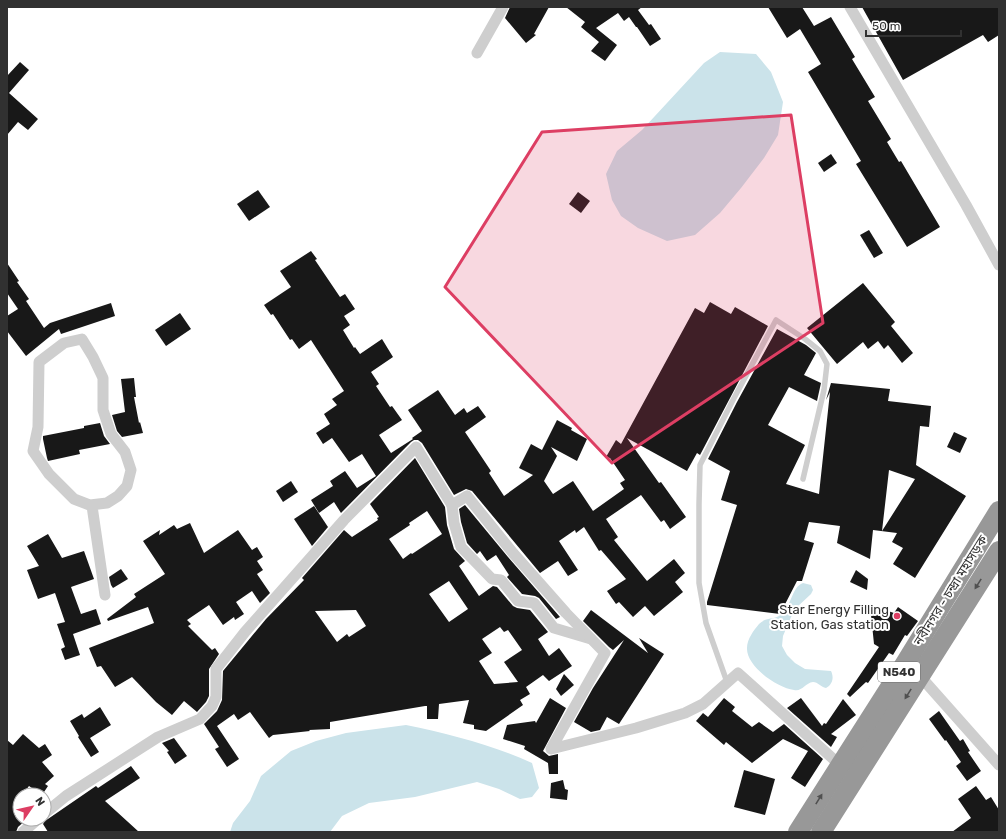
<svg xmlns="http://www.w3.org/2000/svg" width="1006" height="839" viewBox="0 0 1006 839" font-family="Rubik,'Noto Sans Bengali',sans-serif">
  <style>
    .water { fill: #cbe3ea }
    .building { fill: #181818; fill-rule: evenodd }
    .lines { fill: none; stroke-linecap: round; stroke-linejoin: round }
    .lane { stroke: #cecece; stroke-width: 5.5 }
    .street { stroke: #cecece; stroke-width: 11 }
    .highway { stroke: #989898; stroke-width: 20 }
    .oneway { fill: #505050 }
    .marked { fill: #dd3e63; fill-opacity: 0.2; stroke: #dd3e63; stroke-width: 3; stroke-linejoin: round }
    .poi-dot { fill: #dd3e63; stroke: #fff; stroke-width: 1.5 }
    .labels { text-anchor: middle; stroke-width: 4; stroke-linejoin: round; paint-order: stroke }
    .shield { fill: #fff; stroke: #6f6f6f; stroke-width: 1 }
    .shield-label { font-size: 12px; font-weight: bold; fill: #313131 }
    .street-label { font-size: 13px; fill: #313131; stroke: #fff }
    .poi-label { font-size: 13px; fill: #313131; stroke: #fff; text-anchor: end }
  </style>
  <rect width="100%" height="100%" fill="#fff"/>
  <g class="water">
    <polygon points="720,52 756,54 771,72 783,102 778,135 764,158 741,188 720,213 695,235 667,241 638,228 621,216 612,200 606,174 617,151 642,130 704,63"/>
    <path d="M803,583L811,585L813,590L811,594L795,609L791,617L783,636L782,646L787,655L795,663L805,669L831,671C834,677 833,684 826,688C821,687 818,682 813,682C805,683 802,692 794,690C777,688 746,666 747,648C747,639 754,630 759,624C766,617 772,620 779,616C792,608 791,587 803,583Z"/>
    <path d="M406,725C450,734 492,745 532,763L539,788L532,797L520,799L499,789L477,782L415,797L369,803L342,816L330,832H230L233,823L250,801L261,776L291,751L316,741L346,733Z"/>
  </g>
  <g class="building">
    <polygon points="510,7 549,7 534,34 536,35 526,43 505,18"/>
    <polygon points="566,7 642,7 638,10 649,25 651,24 661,39 650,46 637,27 636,27 629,17 624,21 618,13 596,28 617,45 605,61 591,51 599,42 581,27 585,22"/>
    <polygon points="768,7 802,7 814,26 831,17 855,57 852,59 875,97 868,101 891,139 887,142 899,162 901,161 940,227 907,247 856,164 861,161 808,72 821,64 800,29 787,38"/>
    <polygon points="862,7 999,7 999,35 988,42 983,35 903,80"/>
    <polygon points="20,62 29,70 9,93 38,119 28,130 18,122 7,135 7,76"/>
    <polygon points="831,154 837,163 824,172 818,163"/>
    <polygon points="258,190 270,207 249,221 237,204"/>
    <polygon points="578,192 590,201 581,213 569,204"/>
    <polygon points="869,230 883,253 874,258 860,235"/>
    <polygon points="311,251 317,259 315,260 340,297 345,294 355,309 344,316 350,325 343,330 354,348 355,347 360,354 382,339 393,357 371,372 379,384 376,386 390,407 392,406 402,420 379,435 391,453 413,439 412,438 422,431 408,410 438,390 455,415 464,408 467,413 478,406 486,417 465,432 491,471 489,473 504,496 533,475 519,468 531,444 542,450 557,420 572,428 571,430 587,439 577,461 551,447 557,456 544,481 553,494 573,481 593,511 624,489 620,483 625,480 610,458 606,457 616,440 621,444 695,308 704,313 710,302 731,314 735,307 768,326 700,455 697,453 687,471 627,438 659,483 661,482 686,517 670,529 664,520 661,522 641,495 606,519 618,537 614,540 647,581 674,559 685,573 675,582 683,592 654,616 645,606 633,617 619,602 616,604 607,591 626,579 601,550 599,551 584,527 576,533 575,530 559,541 578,570 568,576 558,561 540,573 472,491 466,489 454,495 422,443 418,440 414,440 411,442 341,513 334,502 319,513 311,500 333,486 330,481 345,471 357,488 376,476 362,454 349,462 332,438 323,444 316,433 330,424 324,414 337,405 332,399 344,391 311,340 299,349 292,339 290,340 273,314 271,315 264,305 291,287 280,271"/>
    <polygon points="7,263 19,281 17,282 29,299 26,301 44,328 50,323 111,303 115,316 61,334 59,329 26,356 7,331 7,316 18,309 7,293"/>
    <polygon points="863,283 895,322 891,326 913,353 902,363 888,345 884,349 878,341 868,349 863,342 837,364 807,328"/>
    <polygon points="180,313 191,329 166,346 155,330"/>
    <path d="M777,329L806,345L816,353L804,375L821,383L817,401L789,387L768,425L805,445L786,484L819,494L830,392L826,400L831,383L890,389L888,401L931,406L929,427L920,426L916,465L966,496L915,578L893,564L903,548L892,542L897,533L873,530L870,559L837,543L840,526L809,522L804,540L814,543L802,581H797L780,614L707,605V602L737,505L721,500L730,471L708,459L737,402ZM889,470L915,479L882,531Z"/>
    <polygon points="134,378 136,397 134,397 139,423 140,422 143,433 122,437 117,431 112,415 125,412 121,379"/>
    <polygon points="100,423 104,436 110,444 79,450 80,454 48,461 47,458 43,439 43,436 84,428 84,426"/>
    <polygon points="954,432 967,438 960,453 947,447"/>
    <path d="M415,458L445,507L447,525L454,549L465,561L459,566L479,596L493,586L497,587L513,606L517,608L530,610L548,632L538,639L549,656L559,648L572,666L549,681L543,675L526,687L530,694L520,700L523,705L486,731L474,729V725L463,723L469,700L439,704L438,719H427V706H425L330,722V729L309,730L310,731L273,735L269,738L250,712L238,720L234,714L217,726L239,759L227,767L215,749L219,747L204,724L217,711L222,700L223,671L266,619L304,580L302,578L344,530L352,537L378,520L377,518L379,517L370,504ZM427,511L442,534L412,554L411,553L403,559L389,539L410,525L409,523ZM449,581L468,609L449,622L429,594ZM356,610L366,626L349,637L347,634L337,642L315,611ZM500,627L504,632L508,630L522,650L504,662L518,682L494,684L479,661L492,653L482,639Z"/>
    <polygon points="291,481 298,492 283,502 276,491"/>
    <polygon points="465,505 508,557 560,617 556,619 539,598 535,596 522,594 507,577 509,575 496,555 487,561 480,551 477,554 467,543 461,522 459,509"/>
    <polygon points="314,506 328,527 312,546 294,519"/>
    <polygon points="190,523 204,553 238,530 252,550 257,547 263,557 257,561 263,570 257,574 270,593 260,603 252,591 236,602 244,614 235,620 234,617 223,625 209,605 187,620 191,624 188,626 212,650 215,648 219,654 209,669 209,696 206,702 197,712 184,701 172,715 156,702 132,677 115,687 101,666 97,667 89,648 154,623 148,607 108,621 107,619 136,597 134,594 165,574 143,541 160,530 159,535 174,525 177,529"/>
    <polygon points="48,534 62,558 84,551 94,579 71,587 81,614 96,609 101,624 73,634 80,655 65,660 61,649 65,647 57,624 65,622 55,593 38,599 27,570 39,566 27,546"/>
    <polygon points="121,569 128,579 113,588 111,585 109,577"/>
    <polygon points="856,570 868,579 867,590 850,582"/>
    <polygon points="870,605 894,613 898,607 918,621 907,636 905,635 893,655 889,653 868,683 866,682 850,697 847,694 879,647 874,644"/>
    <polygon points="591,610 648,653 639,638 664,654 619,724 607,717 600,730 591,732 574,722 593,688 624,640 613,650 609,647 583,621"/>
    <polygon points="564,674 574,685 561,696 556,689"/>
    <polygon points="550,698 566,708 543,751 549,756 558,754 558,774 549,774 548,763 524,749 525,746 503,739 507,725 535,721 536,723"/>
    <polygon points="724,698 735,707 732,711 752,727 759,722 773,732 784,724 823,759 805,787 791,778 808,751 783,739 752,763 726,742 724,745 696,721 703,713 708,717"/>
    <polygon points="801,698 822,726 824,723 826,724 843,699 856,715 831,734 837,737 831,747 787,708"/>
    <polygon points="100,707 111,725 90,738 99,752 91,757 78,737 79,736 70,721 82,714 84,718"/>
    <polygon points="939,711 960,741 963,739 970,751 968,752 981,771 967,781 956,766 961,762 946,740 945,741 929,719"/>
    <polygon points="23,734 39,748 45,744 52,755 42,762 54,776 45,784 48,786 42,795 29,786 22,795 20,795 20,819 27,819 18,827 16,832 7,832 7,740 13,745"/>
    <polygon points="174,738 187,756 175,764 167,752 169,751 162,743"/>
    <polygon points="131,766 140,778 105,801 139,832 48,832 43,824 45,821 96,786 98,788"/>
    <polygon points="744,770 775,779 765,815 734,807"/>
    <polygon points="563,780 565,789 568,790 567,800 550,798 551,783"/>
    <polygon points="976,786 986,800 991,797 999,810 999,832 952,832 971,818 958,799"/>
  </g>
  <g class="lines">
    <polyline class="lane" points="727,682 706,623 699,583 699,504 700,465 733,400 776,320 805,339 820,351 827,364 824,390 803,479"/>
    <g class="street">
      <polyline points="850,7 966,205 999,265"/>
      <polyline points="477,53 503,7"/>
      <polyline points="90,505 107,503 118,496 127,486 131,470 125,452 111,434 103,410 103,378 93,357 82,339 64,343 39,362 38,427 33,451 49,474 74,499 92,506 105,595"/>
      <polyline points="452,505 454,523 461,547 492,579 501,580 518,601 534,603 554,628 591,639"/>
      <polyline points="920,676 999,765"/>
      <polyline points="44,814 66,796 158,737 200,719 212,706 216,697 216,669 245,632 344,520 416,447 452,505 467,496 513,553 566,613 605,653 551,749 636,728 685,713 703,704 738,673 840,765"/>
      <polyline points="23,832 38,819"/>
    </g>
    <g class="highway">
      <polyline points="798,832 903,667 999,511"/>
      <polyline points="821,832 999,551"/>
    </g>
  </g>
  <defs><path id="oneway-solid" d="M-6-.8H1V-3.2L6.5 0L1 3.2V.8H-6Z"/></defs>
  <g class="oneway">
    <use href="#oneway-solid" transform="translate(978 584) rotate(122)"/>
    <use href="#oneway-solid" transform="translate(908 694) rotate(122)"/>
    <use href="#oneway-solid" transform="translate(819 799) rotate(-58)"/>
  </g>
  <path class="marked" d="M791,115L823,323L612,463L445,287L542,132Z"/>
  <circle class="poi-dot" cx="897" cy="616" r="4"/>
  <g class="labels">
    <rect class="shield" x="878" y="662" width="42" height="20" rx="3"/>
    <g class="shield-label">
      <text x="899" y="676">N540</text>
    </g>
    <g class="street-label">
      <text transform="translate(950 590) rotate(-58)" y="5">নবীনগর - চন্দ্রা মহাসড়ক</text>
    </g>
    <g class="poi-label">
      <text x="889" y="614">Star Energy Filling<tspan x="889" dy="15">Station, Gas station</tspan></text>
    </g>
  </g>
  <rect width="1006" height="839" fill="none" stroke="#313131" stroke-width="16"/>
  <g transform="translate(32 807) rotate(56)"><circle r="19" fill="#ffffff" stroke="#adadad"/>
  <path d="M0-3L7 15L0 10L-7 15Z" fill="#dd3e63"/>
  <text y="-6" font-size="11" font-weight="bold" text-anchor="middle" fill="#313131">N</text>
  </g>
  <path d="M866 30v6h95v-6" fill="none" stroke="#313131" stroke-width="2"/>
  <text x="872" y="30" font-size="12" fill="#313131" stroke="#ffffff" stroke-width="3" paint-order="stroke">50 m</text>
</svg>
